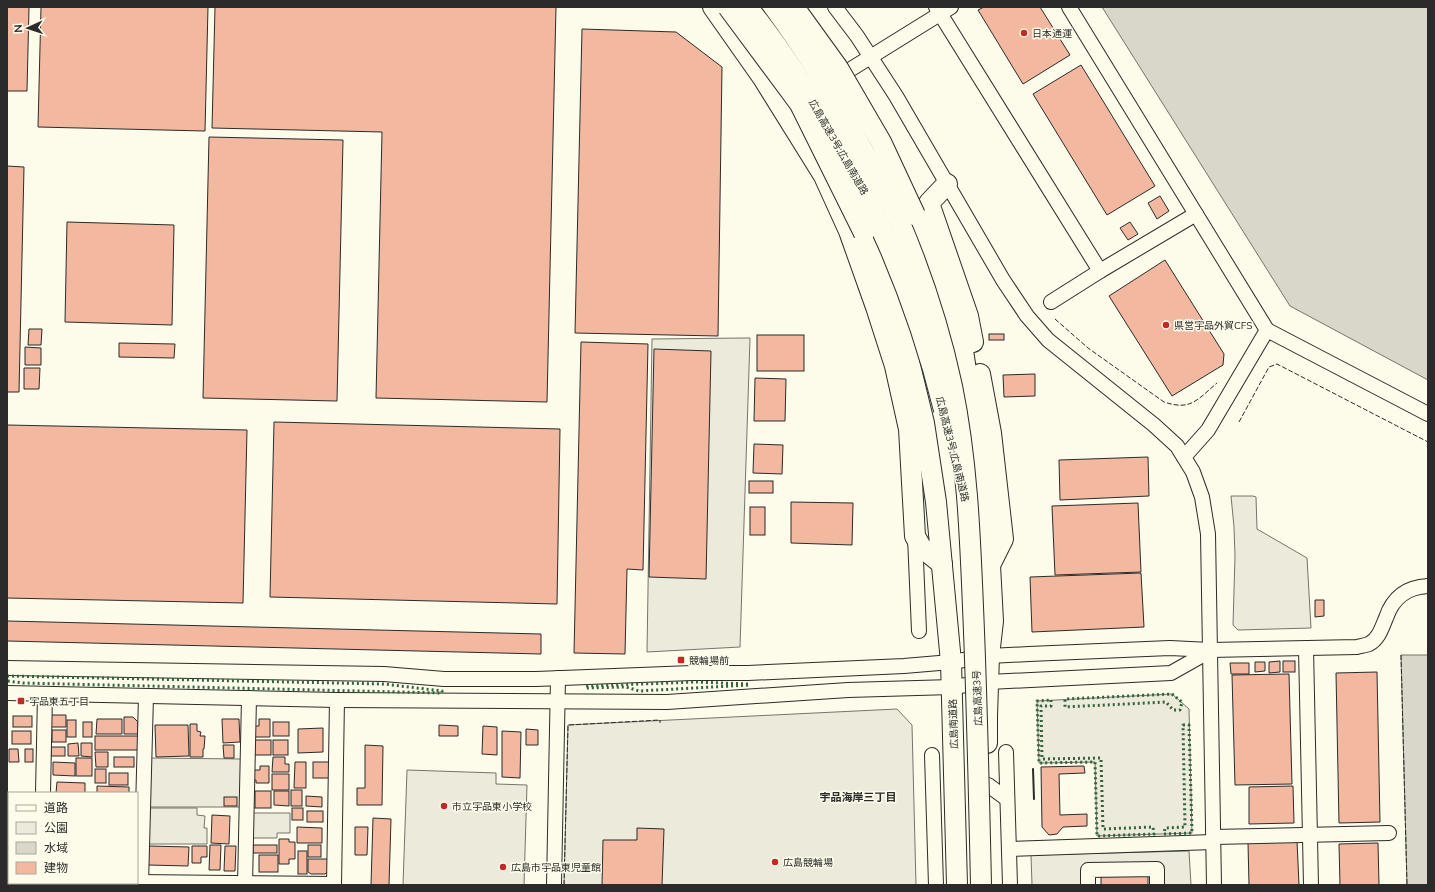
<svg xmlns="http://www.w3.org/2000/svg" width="1435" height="892" viewBox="0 0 1435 892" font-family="Mulish,'Noto Sans JP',sans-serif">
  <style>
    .green { fill: #ecebdb; stroke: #74746e }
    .parking { fill: #eceadb; stroke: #74746e }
    .water { fill: #d8d7c9; stroke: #74746e }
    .building { fill: #f2b8a0; stroke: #2b2b2b }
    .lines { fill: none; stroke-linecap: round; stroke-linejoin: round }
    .minor-casing { stroke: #2b2b2b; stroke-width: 16 }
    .highway-casing { stroke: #2b2b2b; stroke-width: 22 }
    .minor { stroke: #fdfbea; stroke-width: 14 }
    .highway { stroke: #fdfbea; stroke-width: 20 }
    .highway-bridge-casing { stroke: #2b2b2b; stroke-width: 22; stroke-linecap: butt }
    .highway-bridge { stroke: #fdfbea; stroke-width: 20 }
    .hedge { stroke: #34623c; stroke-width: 3; stroke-dasharray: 2 3; stroke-linecap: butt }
    .fence { stroke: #2b2b2b; stroke-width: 1; stroke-dasharray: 5 2; stroke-linecap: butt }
    .wall { stroke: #2b2b2b; stroke-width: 2 }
    .poi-dot { fill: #c62828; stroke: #fdfbea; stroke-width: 1.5 }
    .labels { text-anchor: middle; stroke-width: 3; stroke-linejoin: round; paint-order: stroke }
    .poi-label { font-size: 10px; fill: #2b2b2b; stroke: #fdfbea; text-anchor: start }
    .street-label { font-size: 10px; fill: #2b2b2b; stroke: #fdfbea }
    .neighbourhood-label { font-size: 11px; font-weight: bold; fill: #2b2b2b; stroke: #fdfbea }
  </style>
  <rect width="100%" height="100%" fill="#fdfbea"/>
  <g class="green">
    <polygon points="1172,694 1189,709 1192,833 1097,836 1095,762 1039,763 1037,701"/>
    <polygon points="897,709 912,725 916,885 564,885 568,725"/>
    <polygon points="149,758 242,759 242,807 148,807"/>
    <polygon points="407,770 496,773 496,784 527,785 524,885 403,885"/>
  </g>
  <g class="parking">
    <polygon points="743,338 750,338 740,647 647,652 652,339"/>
    <polygon points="1231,496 1253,496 1256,497 1257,529 1307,558 1311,628 1238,630 1233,625 1235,556 1234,527"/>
    <polygon points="149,808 197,808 197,815 205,816 204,828 207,828 207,844 148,844"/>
    <polygon points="251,813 290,813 290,833 277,833 277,838 251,838"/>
    <polygon points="1189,851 1191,885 1157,885 1157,871 1085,872 1085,885 1032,885 1031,855"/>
  </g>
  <g class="water">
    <polygon points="1102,7 1428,7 1428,380 1290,306"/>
    <polygon points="1401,655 1428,655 1428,885 1407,885"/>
  </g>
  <g class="building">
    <polygon points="7,7 29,7 27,91 7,91"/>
    <polygon points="41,7 208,7 205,131 38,127"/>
    <polygon points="215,7 556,7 547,402 376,398 382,132 212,128"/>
    <polygon points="984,7 1040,7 1070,55 1023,84 978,10"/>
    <polygon points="582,29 676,32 722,67 718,336 575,333"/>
    <polygon points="1081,65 1155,186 1107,215 1033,94"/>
    <polygon points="209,137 343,140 337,401 203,398"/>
    <polygon points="7,166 24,167 19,392 7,392"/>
    <polygon points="1160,196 1169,211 1157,219 1148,203"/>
    <polygon points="67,222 174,225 172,325 65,322"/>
    <polygon points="1130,222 1138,234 1128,240 1120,228"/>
    <polygon points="1165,260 1224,354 1223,365 1172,396 1109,296"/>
    <polygon points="29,329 42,329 41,345 28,345"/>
    <rect x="989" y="334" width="15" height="6"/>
    <rect x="757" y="335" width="47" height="36"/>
    <polygon points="581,342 648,344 643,570 627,569 625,654 574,653"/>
    <polygon points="119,343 175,344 174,358 119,357"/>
    <polygon points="25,347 41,348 41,365 25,365"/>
    <polygon points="654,349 711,351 706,579 649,577"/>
    <polygon points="24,368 40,368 39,389 24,389"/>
    <polygon points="1035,374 1035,396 1004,397 1003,375"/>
    <polygon points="755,378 786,379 785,421 754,421"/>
    <polygon points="274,422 560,429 557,604 270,597"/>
    <polygon points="7,425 247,430 243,603 7,598"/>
    <polygon points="754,444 783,445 782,474 753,473"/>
    <polygon points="1148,457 1149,496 1060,500 1059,460"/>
    <rect x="749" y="481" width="24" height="12"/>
    <polygon points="791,502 853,503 852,545 791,543"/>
    <polygon points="1138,503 1141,572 1055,575 1052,506"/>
    <rect x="750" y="507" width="15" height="28"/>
    <polygon points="1141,573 1144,627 1032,632 1030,577"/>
    <polygon points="1315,600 1324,600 1324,616 1315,617"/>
    <polygon points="7,621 541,634 541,654 7,641"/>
    <polygon points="1280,661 1280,672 1269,673 1269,662"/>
    <rect x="1283" y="661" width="12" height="11"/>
    <polygon points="1255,662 1265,662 1265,671 1255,672"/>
    <polygon points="1230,663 1249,663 1249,674 1231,674"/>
    <polygon points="1377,672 1380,822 1339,823 1336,673"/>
    <polygon points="1289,674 1292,784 1235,785 1232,675"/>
    <polygon points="50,715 66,715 66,727 51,727"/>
    <rect x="13" y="716" width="19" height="11"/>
    <polygon points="124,717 133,717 138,722 138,734 124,734"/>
    <polygon points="97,719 122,719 122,734 96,734"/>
    <polygon points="222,719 239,719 240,742 223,743"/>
    <polygon points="259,719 270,719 270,737 254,737 254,726 259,726"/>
    <rect x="67" y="720" width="9" height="17"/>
    <rect x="83" y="722" width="9" height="15"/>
    <rect x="273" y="722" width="16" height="14"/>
    <polygon points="190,724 197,724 197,731 201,732 200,736 205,736 204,749 203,749 203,757 190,757"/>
    <polygon points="155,725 188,725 189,756 156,757"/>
    <polygon points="439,725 458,726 458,736 439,736"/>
    <polygon points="483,726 497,727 497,755 482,754"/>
    <polygon points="323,728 323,752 298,753 298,729"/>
    <polygon points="526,729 538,730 538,745 526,745"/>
    <rect x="52" y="730" width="14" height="12"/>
    <rect x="12" y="731" width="19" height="13"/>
    <polygon points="502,731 521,732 520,778 502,777"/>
    <rect x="95" y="736" width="43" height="14"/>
    <rect x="254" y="740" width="17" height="15"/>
    <rect x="273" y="740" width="15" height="15"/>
    <polygon points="78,743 79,756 68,756 68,744"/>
    <polygon points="81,743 92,743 92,757 81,756"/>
    <polygon points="223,745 234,745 234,758 224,758"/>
    <polygon points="365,745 383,746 382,805 357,805 357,788 365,788"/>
    <rect x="51" y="747" width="14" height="9"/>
    <polygon points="9,749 18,749 19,762 9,762"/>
    <rect x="25" y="749" width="8" height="13"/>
    <polygon points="95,752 108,752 108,767 96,767"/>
    <rect x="114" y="757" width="20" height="10"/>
    <polygon points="273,757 285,757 285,764 289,764 289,772 272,772"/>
    <rect x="76" y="758" width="16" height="18"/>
    <polygon points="53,762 75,763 75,776 53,775"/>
    <polygon points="295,762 306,762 306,788 294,788"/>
    <rect x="313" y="762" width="16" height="16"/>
    <polygon points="260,766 269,766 269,783 256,783 256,780 253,780 253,770 260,770"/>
    <polygon points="1084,766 1085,773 1059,774 1060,815 1087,814 1087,826 1063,827 1057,834 1049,835 1042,827 1041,767"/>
    <rect x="95" y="769" width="11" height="14"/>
    <rect x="109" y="773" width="19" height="12"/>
    <rect x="272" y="774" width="17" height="16"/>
    <polygon points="57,782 85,783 85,793 56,793"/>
    <polygon points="97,786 129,787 129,793 97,793"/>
    <polygon points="1293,786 1294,823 1249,824 1249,787"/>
    <rect x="291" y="790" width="11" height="16"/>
    <rect x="255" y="791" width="16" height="17"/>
    <polygon points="274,791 289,791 289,806 274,805"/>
    <polygon points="306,796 322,797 322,807 306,806"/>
    <rect x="224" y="797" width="13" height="9"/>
    <rect x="292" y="808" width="11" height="12"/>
    <rect x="7" y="809" width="2" height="23"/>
    <rect x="307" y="811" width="16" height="11"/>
    <polygon points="212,815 230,816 229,844 211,843"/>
    <polygon points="373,818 391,819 389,885 371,885"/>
    <polygon points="297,827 322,828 322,843 297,843"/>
    <polygon points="355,827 368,827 367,855 355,855"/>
    <polygon points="637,828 664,829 662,885 602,885 603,840 637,840"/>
    <polygon points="279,839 289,839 289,842 295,842 295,859 289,859 289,864 279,864"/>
    <polygon points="1297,841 1299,885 1249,885 1248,843"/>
    <polygon points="1378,843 1379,885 1340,885 1339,844"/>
    <polygon points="210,845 221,845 220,870 209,870"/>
    <rect x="253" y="845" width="24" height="8"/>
    <rect x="308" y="845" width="13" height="12"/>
    <polygon points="149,846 189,847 188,866 148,865"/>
    <polygon points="192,846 207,846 207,857 201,857 201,863 192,863"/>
    <polygon points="225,846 236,846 235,871 224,871"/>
    <rect x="298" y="851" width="9" height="23"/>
    <rect x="259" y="855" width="19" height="17"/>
    <polygon points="308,859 329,859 329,871 325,874 311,874 308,872"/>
    <polygon points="1148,873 1148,885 1101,885 1101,874"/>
  </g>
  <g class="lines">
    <defs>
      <g id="minor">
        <polyline points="835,7 857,36 896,96 1003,280 1027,316 1048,340 1154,425 1177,446 1193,472 1202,497 1208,534 1214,885"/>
        <polyline points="936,7 1100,271"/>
        <polyline points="1069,7 1267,330 1428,414"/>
        <polyline points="835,79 951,7"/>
        <polyline points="1051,302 1100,271 1196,214"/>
        <polyline points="1184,457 1208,430 1267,330"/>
        <polyline points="915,537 919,631"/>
        <polyline points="1306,648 1311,885"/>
        <path d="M7,668L384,674L444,679H536L692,673H748L904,666L951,662L989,656L1029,654L1170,648L1210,650L1357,647C1361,646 1366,645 1369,644C1379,639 1382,627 1386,618C1393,597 1407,587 1428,586"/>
        <polyline points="7,693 337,700 667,702 848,690 952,687 989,682 1171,673 1210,651"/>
        <polyline points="1006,752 1010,885"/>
        <polyline points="932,755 936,885"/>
        <polyline points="988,785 1007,799"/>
        <polyline points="43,793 45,694"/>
        <polyline points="1213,837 1389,833"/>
        <polyline points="1009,849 1213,842"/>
        <polyline points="7,879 9,879"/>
        <polyline points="137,882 334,884"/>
        <polyline points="41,885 41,883"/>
        <polyline points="141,885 146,696"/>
        <polyline points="245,885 249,698"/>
        <polyline points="334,885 337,700"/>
        <polyline points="554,885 558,678"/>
        <polyline points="1088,885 1088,870 1157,869 1157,885"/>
      </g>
      <g id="highway">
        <polyline points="713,7 763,78 824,176 849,231 876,307 895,366 909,429 915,536 921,547 942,564"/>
        <polyline points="947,184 929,203 968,316 973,342"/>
        <polyline points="915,215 951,308 962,344 987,509 993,621 989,656 987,716 987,743"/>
        <polyline points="864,233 901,328 924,423 936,502 951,662 957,885"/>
        <polyline points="980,374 991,433 1003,539 990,565"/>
      </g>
    </defs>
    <use href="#minor" class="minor-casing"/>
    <use href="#highway" class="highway-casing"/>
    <use href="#minor" class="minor"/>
    <use href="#highway" class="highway"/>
    <defs>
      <g id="highway-bridge">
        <polyline points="728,7 800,104 864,233"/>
        <path d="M747,7C770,34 791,66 810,96C872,195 916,296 944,410"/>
        <path d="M774,7C804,48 831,92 855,136C871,165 887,193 900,223C922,275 940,330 952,386C967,459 970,533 973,607C977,700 979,792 981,885"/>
        <polyline points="794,7 838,68 881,142 915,215"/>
      </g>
    </defs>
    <use href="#highway-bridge" class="highway-bridge-casing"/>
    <use href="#highway-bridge" class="highway-bridge"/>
    <g class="hedge">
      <polyline points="7,676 384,684 442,691 442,693 23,683 7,681"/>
      <polygon points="696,682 749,684 749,685 639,691 626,687 586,688 586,686"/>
      <polygon points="1172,694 1182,702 1180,710 1173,710 1166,702 1065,707 1065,699"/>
      <polygon points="1051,700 1051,706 1041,706 1042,759 1101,758 1103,829 1153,827 1154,834 1097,836 1095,762 1039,763 1037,701"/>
      <polygon points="1183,725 1189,725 1192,833 1164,834 1165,828 1185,827"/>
    </g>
    <g class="fence">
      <path d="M1055,319L1088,348L1164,402C1191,411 1197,400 1217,383"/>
      <polyline points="1239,422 1269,367 1277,364 1428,442"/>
      <polyline points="1401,655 1407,885"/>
      <polyline points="564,885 568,725 660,720 660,723"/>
    </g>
    <polyline class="wall" points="1033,769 1034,799"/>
  </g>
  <g class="poi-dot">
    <circle cx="1024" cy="33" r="4"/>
    <circle cx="1166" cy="325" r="4"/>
    <rect x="677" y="656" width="8" height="8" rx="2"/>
    <rect x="17" y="697" width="8" height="8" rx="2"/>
    <circle cx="444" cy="806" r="4"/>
    <circle cx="775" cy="862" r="4"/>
    <circle cx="503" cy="867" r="4"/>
  </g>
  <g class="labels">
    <g class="poi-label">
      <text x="1032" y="37">日本通運</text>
      <text x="1174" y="329">県営宇品外貿CFS</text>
      <text x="689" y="664">競輪場前</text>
      <text x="29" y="705">宇品東五丁目</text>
      <text x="452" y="810">市立宇品東小学校</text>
      <text x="783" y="866">広島競輪場</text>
      <text x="511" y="871">広島市宇品東児童館</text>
    </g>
    <g class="street-label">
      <text transform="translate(839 147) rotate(60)" y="4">広島高速3号;広島南道路</text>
      <text transform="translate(953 449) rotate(76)" y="4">広島高速3号;広島南道路</text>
      <text transform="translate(977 698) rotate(-92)" y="4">広島高速3号</text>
      <text transform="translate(953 724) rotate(-92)" y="4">広島南道路</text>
    </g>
    <g class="neighbourhood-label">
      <text x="858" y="801">宇品海岸三丁目</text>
    </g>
  </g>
  <rect width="1435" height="892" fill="none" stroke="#2b2b2b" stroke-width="16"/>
  <rect x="8" y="792" width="130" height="92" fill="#fdfbea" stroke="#a9a89e"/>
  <rect x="16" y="805" width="20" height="6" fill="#fdfbea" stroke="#a9a89e"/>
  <text x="44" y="812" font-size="12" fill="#2b2b2b">道路</text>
  <rect x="16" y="822" width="20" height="12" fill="#ecebdb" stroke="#a9a89e"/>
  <text x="44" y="832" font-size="12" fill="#2b2b2b">公園</text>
  <rect x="16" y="842" width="20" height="12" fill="#d8d7c9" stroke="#a9a89e"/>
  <text x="44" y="852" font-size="12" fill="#2b2b2b">水域</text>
  <rect x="16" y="862" width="20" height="12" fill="#f2b8a0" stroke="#a9a89e"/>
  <text x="44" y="872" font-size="12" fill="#2b2b2b">建物</text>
  <g transform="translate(28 28) rotate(267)" stroke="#fdfbea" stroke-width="3" paint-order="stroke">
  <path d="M0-3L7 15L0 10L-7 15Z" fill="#2b2b2b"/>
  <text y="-6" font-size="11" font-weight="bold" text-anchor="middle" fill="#2b2b2b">N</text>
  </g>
</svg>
